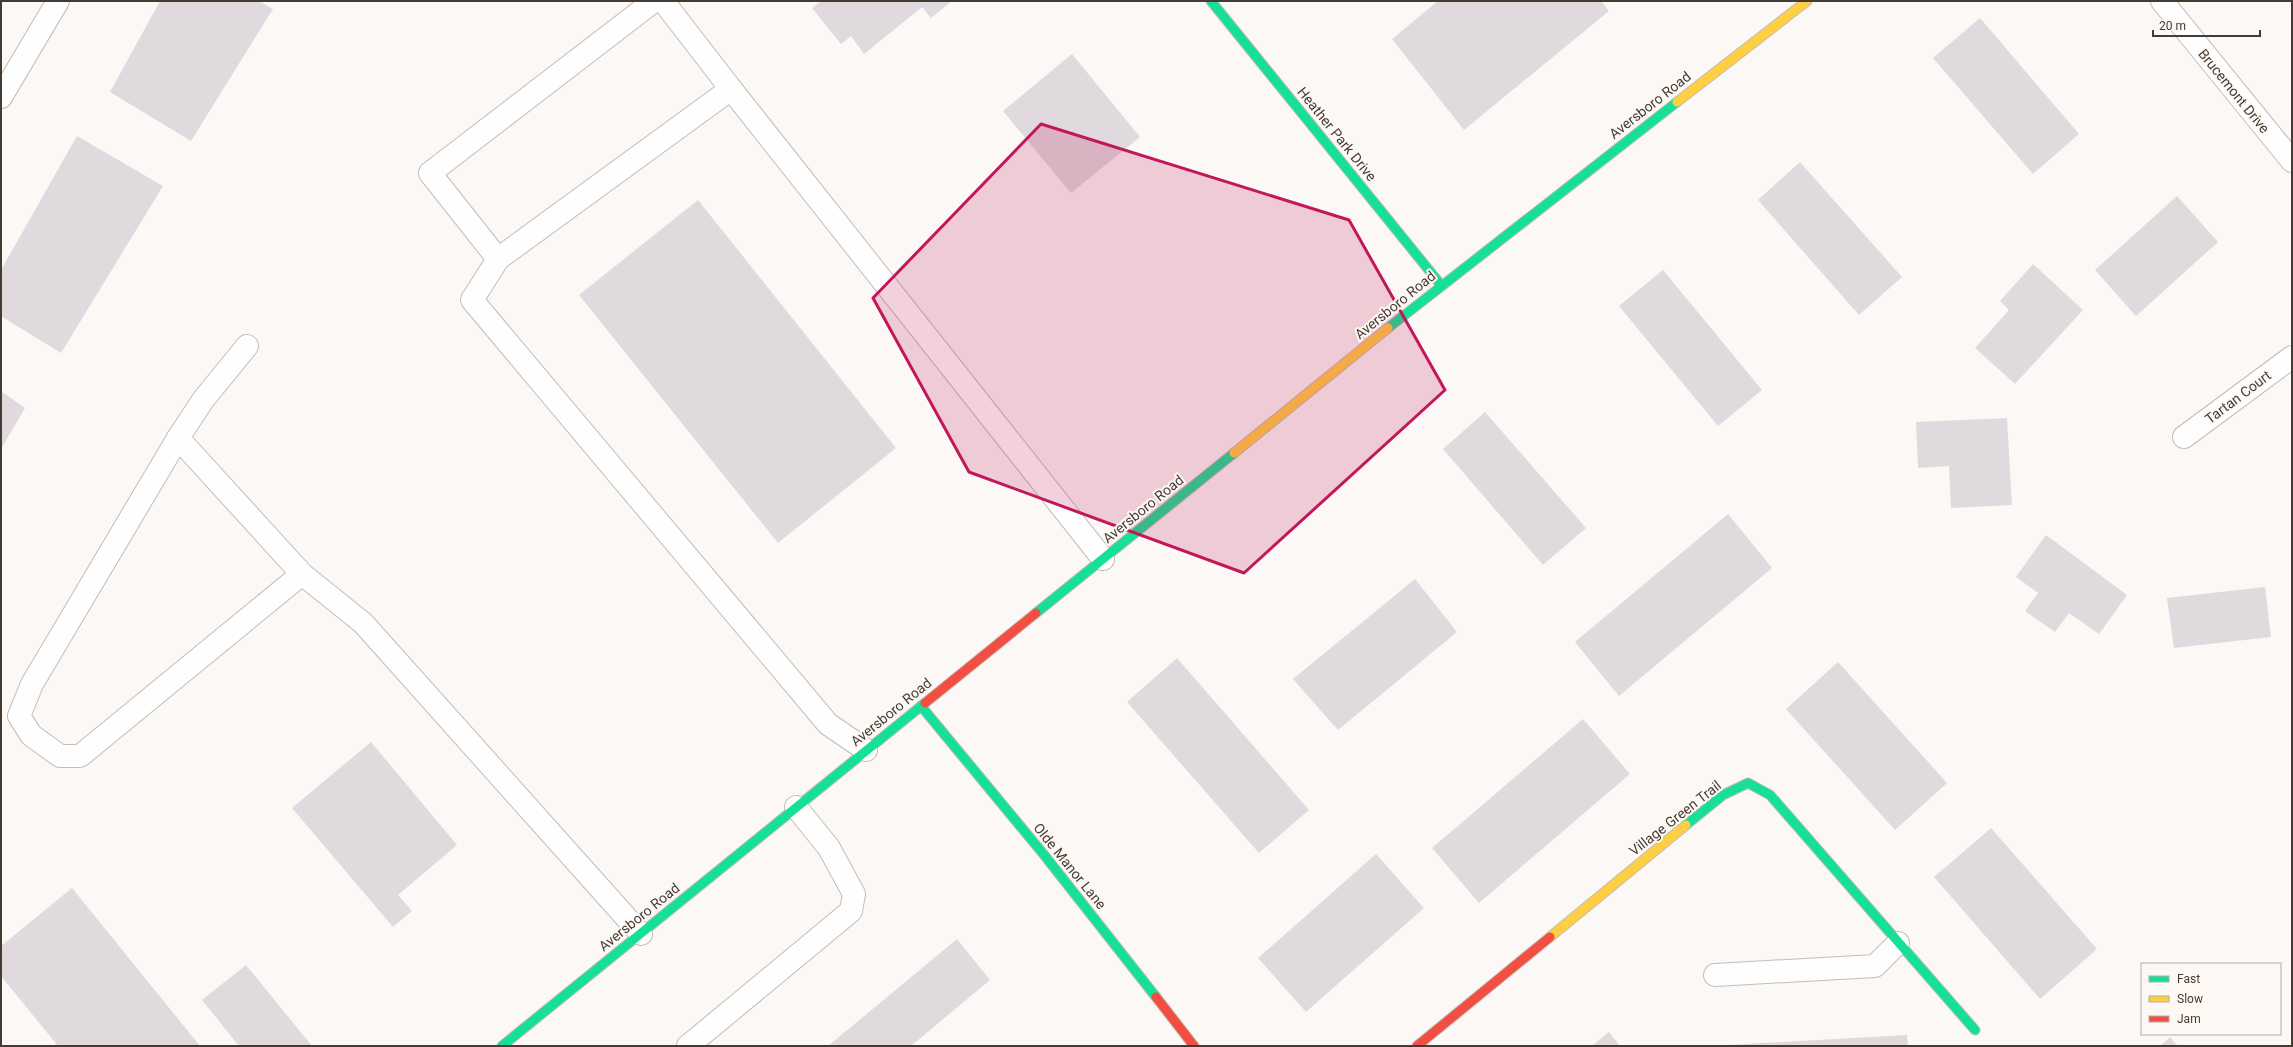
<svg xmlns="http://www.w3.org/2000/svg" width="2293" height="1047" viewBox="0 0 2293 1047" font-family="Roboto,sans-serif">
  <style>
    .building { fill: #e0dade }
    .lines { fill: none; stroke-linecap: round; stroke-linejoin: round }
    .lane-casing { stroke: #c2bdb8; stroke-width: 24 }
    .street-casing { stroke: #c2bdb8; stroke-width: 24 }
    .fast-casing { stroke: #c2bdb8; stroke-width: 11 }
    .slow-casing { stroke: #c2bdb8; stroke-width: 11 }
    .jam-casing { stroke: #c2bdb8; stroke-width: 11 }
    .lane { stroke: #fefefe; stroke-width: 22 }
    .street { stroke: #fefefe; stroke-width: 22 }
    .fast { stroke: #16e098; stroke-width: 9 }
    .slow { stroke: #ffcf43; stroke-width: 9 }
    .jam { stroke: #f24e42; stroke-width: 9 }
    .marked { fill: #c2185b; fill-opacity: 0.2; stroke: #c2185b; stroke-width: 3; stroke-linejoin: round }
    .labels { text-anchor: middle; stroke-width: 4; stroke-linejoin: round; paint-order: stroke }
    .street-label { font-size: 14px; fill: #443b32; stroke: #fdf8f4 }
  </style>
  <rect width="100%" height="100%" fill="#fbf8f6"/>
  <g class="building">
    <polygon points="160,1 259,1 273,9 191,141 110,92"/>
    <polygon points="821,1 952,1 931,18 922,7 864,54 851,36 841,44 812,8"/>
    <polygon points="1438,1 1601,1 1609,11 1464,130 1392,39"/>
    <polygon points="1980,18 2079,134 2033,174 1933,58"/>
    <polygon points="1072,54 1140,137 1071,193 1003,111"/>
    <polygon points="77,136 163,186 61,353 1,316 1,270"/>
    <polygon points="1800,162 1902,277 1859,315 1758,200"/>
    <polygon points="2177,196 2218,242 2136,316 2095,270"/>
    <polygon points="698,200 896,448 778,543 579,295"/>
    <polygon points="2033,264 2083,310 2015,384 1975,348 2009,310 2000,301"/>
    <polygon points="1663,270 1762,390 1718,426 1619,306"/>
    <polygon points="1,391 25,408 1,449"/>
    <polygon points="1485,412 1586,528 1543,565 1443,449"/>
    <polygon points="2007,418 2012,505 1951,508 1949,466 1918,468 1916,422"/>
    <polygon points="1728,514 1772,568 1619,696 1575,642"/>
    <polygon points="2046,535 2127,595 2099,634 2069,613 2055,632 2025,611 2038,593 2016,577"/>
    <polygon points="1415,579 1457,632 1338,730 1293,679"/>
    <polygon points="2265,587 2271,637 2174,648 2167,598"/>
    <polygon points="1177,658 1309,810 1259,853 1127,702"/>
    <polygon points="1838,662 1947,783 1895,830 1786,709"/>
    <polygon points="1583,719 1630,774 1479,903 1432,848"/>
    <polygon points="371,742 457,845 398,895 412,911 393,927 292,808"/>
    <polygon points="1991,828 2097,949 2040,999 1934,877"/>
    <polygon points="1376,854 1424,908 1306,1012 1258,958"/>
    <polygon points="72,888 200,1046 58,1046 1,976 1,946"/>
    <polygon points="957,939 990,980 911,1046 828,1046"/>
    <polygon points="246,965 312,1046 239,1046 202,1000"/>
    <polygon points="1609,1032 1620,1046 1592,1046"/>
    <polygon points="1907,1035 1908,1046 1728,1046 1728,1045"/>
    <polygon points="2170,1037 2178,1046 2160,1046"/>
  </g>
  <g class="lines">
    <defs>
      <g id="lane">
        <polyline points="663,1 731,89"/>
        <polyline points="498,259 430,173 654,1"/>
        <polyline points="178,438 203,400 247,346"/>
        <polyline points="302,574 178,438 32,684 19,716 31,735 60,756 80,756 302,574 363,623 641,934"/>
        <polyline points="866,750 828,724 472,300 498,259 731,89 1103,559"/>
        <polyline points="1715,975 1875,966 1898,943"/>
        <polyline points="688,1046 851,911 854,894 829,848 796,807"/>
      </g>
      <g id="street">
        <polyline points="2162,1 2292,161"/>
        <polyline points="1,97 58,1"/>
        <polyline points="2184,437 2292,357"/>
      </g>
      <g id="fast">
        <polyline points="1211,1 1441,285"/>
        <polyline points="1388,328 1677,102"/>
        <polyline points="1036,613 1234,453"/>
        <polyline points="921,706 1045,856 1156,997"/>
        <polyline points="1686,825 1723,795 1748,783 1770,795 1975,1030"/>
        <polyline points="502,1046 925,703"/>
      </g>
      <g id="slow">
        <polyline points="1677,102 1807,1"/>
        <polyline points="1234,453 1388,328"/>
        <polyline points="1550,937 1686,825"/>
      </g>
      <g id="jam">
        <polyline points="925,703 1036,613"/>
        <polyline points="1156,997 1194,1046"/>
        <polyline points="1417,1046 1550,937"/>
      </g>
    </defs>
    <use href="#lane" class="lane-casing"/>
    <use href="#street" class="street-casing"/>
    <use href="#fast" class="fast-casing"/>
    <use href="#slow" class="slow-casing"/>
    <use href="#jam" class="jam-casing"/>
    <use href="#lane" class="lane"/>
    <use href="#street" class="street"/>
    <use href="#fast" class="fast"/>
    <use href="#slow" class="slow"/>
    <use href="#jam" class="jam"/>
  </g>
  <path class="marked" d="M1041,124L1349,220L1445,390L1244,573L969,472L873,298Z"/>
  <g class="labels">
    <g class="street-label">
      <text transform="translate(2234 91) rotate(51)" y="5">Brucemont Drive</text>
      <text transform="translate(1650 105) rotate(-38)" y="5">Aversboro Road</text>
      <text transform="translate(1337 134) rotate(51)" y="5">Heather Park Drive</text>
      <text transform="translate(1395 305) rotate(-39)" y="5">Aversboro Road</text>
      <text transform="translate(2238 397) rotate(-37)" y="5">Tartan Court</text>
      <text transform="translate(1143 509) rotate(-39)" y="5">Aversboro Road</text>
      <text transform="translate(891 712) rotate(-39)" y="5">Aversboro Road</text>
      <text transform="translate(1675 818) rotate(-38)" y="5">Village Green Trail</text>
      <text transform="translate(1070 866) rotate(51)" y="5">Olde Manor Lane</text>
      <text transform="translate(639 917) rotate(-39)" y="5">Aversboro Road</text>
    </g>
  </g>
  <rect width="2293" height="1047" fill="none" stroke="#443b32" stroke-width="4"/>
  <rect x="2141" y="963" width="140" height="72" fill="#fdf8f4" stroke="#b3aca6"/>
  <rect x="2149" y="976" width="20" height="6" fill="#16e098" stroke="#b3aca6"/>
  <text x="2177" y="983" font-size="12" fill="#443b32">Fast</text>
  <rect x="2149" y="996" width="20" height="6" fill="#ffcf43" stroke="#b3aca6"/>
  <text x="2177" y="1003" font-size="12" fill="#443b32">Slow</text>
  <rect x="2149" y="1016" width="20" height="6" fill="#f24e42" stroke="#b3aca6"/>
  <text x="2177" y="1023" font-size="12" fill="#443b32">Jam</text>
  <path d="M2153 30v6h107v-6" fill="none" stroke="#443b32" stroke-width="2"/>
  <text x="2159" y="30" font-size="12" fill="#443b32" stroke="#fdf8f4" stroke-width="3" paint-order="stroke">20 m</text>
</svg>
